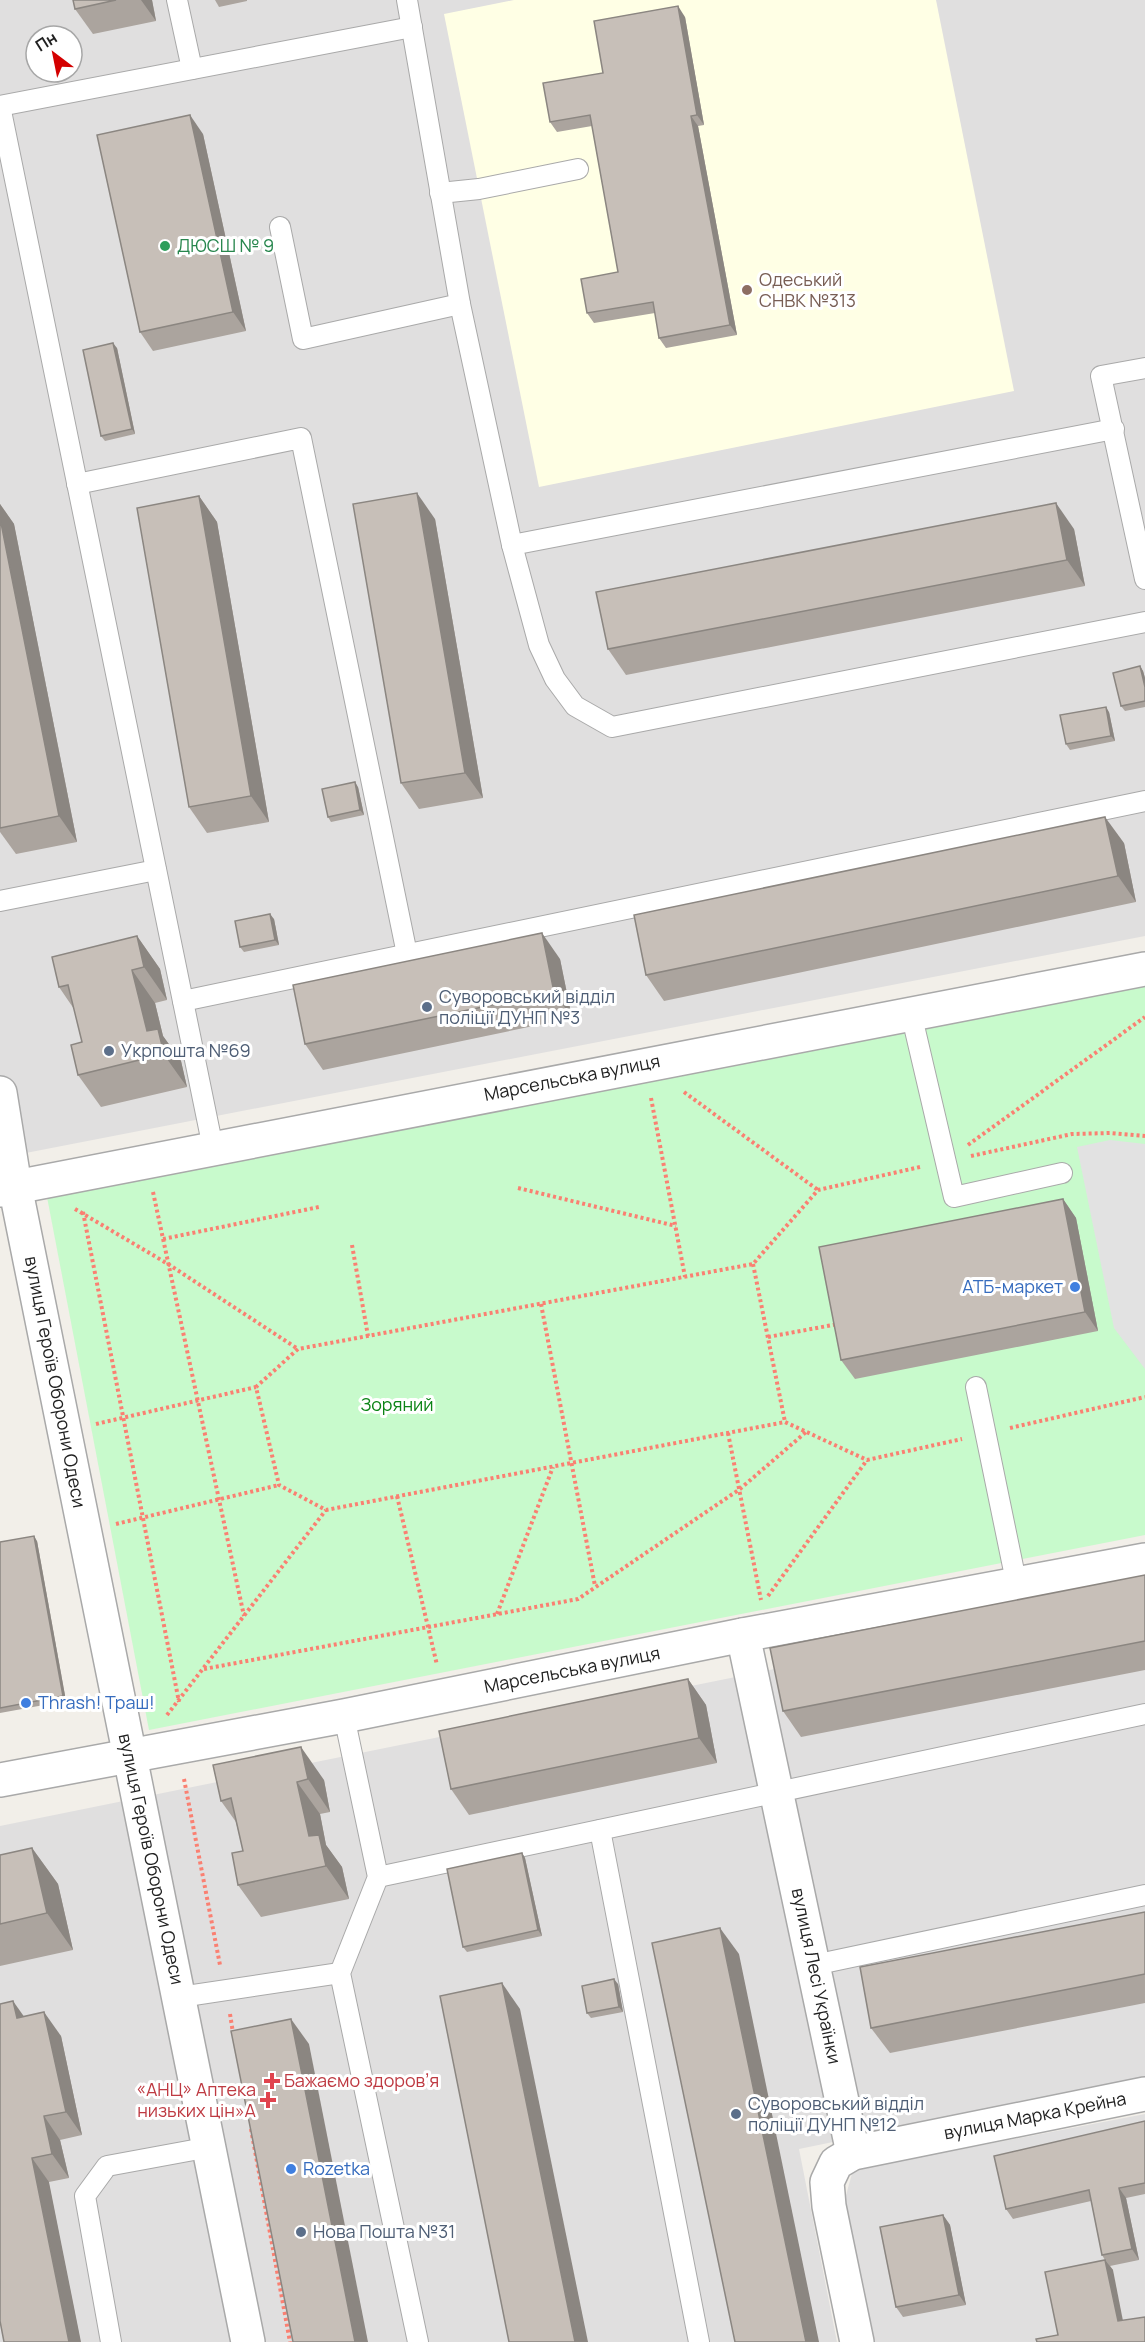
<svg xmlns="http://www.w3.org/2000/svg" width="1145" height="2342" viewBox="0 0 1145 2342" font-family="Manrope,sans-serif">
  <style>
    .residential { fill: #e0dfdf; fill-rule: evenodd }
    .education { fill: #ffffe5 }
    .park { fill: #c8facc }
    .parking { fill: #e2e2e2 }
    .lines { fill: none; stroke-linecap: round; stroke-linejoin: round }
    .service-casing { stroke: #a9a9a9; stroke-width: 22 }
    .minor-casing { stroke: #a9a9a9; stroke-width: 36 }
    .tertiary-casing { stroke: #a9a9a9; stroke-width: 36 }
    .path { stroke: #fa8072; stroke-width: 4; stroke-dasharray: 3 3; stroke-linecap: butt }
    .service { stroke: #fff; stroke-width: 20 }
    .minor { stroke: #fff; stroke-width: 33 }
    .tertiary { stroke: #fff; stroke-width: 33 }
    .wall { fill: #aba49e }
    .shaded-wall { fill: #8b8681 }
    .building { fill: #c7bfb8; stroke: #8b8681; stroke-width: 1.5 }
    .leisure-dot { fill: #2e9e5b; stroke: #fff; stroke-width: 2 }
    .education-dot { fill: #8d6e63; stroke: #fff; stroke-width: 2 }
    .service-dot { fill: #5c6f8a; stroke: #fff; stroke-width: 2 }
    .shop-dot { fill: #3f7fe0; stroke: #fff; stroke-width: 2 }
    .health-dot { fill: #e0444e; stroke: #fff; stroke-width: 2 }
    .labels { text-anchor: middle; stroke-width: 6; stroke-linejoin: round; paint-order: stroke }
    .leisure-label { font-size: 18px; fill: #27864d; stroke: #fff; text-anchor: start }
    .education-label { font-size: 18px; fill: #785e54; stroke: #fff; text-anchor: start }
    .service-label { font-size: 18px; fill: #4e5e75; stroke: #fff; text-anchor: start }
    .street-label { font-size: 18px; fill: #222; stroke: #fff }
    .shop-label { font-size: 18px; fill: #366cbe; stroke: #fff; text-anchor: start }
    .park-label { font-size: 18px; fill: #0c8416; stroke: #fff }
    .health-label { font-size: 18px; fill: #be3a42; stroke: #fff; text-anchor: start }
  </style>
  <rect width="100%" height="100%" fill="#f2efe9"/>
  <g class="residential">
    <path d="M0,0H1145V936L0,1158ZM36,36H72V72H36Z"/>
    <polygon points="1145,1594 1145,2078 799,2149 837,2342 0,2342 0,1826"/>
    <polygon points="1145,2114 1145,2342 872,2342 843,2206 853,2170"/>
  </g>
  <polygon class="education" points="514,0 936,0 1014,391 539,487 444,14"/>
  <polygon class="park" points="1145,983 1145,1535 149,1730 47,1197"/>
  <polygon class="parking" points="1110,1140 1145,1144 1145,1369 1114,1328 1077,1147"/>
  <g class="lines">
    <defs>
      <g id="service">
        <polyline points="177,0 192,69"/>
        <polyline points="407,0 460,304 512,545 539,645 555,679 575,706 612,727 1145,622"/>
        <polyline points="0,106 213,1148"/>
        <polyline points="0,106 412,27"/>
        <polyline points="440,193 479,189 578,169"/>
        <polyline points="280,227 303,339 460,304"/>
        <polyline points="1145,368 1101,376 1145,579"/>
        <polyline points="77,484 301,438 407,954"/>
        <polyline points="512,545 1114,429"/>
        <polyline points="0,901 156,870"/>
        <polyline points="183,1001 1145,801"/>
        <polyline points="911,1013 954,1197 1062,1173"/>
        <polyline points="976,1387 1017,1586"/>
        <polyline points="344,1716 378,1877 340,1973 418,2342"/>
        <polyline points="600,1830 699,2342"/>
        <polyline points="378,1877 1145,1714"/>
        <polyline points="814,1965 1145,1895"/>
        <polyline points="180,1997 340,1973"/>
        <polyline points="111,2342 85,2196 107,2166 210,2147"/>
      </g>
      <g id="minor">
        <polyline points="0,1093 15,1186 248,2342"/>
        <polyline points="743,1635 853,2153"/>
        <polyline points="857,2342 829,2206 827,2182 836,2163 853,2153 1145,2094"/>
      </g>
      <g id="tertiary">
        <polyline points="0,1190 1145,969"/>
        <polyline points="0,1780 344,1716 743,1635 1145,1560"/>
      </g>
    </defs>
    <use href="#service" class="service-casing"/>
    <use href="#minor" class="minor-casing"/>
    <use href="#tertiary" class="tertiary-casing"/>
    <g class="path">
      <polyline points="684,1092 818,1190"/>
      <polyline points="651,1098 685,1277"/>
      <polyline points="968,1145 1145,1017"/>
      <polyline points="971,1156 1072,1134 1110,1133 1145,1136"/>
      <polyline points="920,1167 818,1190 753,1264 298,1349 256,1387 279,1485 326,1510 785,1422 867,1460 962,1439"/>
      <polyline points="518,1188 676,1226"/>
      <polyline points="153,1192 244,1616"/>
      <polyline points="75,1209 168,1264 298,1349"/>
      <polyline points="83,1212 179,1702"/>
      <polyline points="163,1239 319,1207"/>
      <polyline points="352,1245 368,1336"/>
      <polyline points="753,1264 785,1422"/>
      <polyline points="541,1304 595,1586"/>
      <polyline points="768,1337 838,1324"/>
      <polyline points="96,1424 256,1387"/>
      <polyline points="1010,1428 1145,1397"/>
      <polyline points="728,1433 761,1600"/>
      <polyline points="397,1496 437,1665"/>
      <polyline points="116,1524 279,1485"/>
      <polyline points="768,1596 867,1460"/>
      <polyline points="497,1614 553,1467"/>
      <polyline points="204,1669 578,1599 740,1489 806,1432"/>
      <polyline points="167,1715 326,1510"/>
      <polyline points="184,1779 220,1965"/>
      <polyline points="230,2014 233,2033"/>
      <polyline points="251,2129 290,2342"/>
    </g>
    <use href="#service" class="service"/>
    <use href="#minor" class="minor"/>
    <use href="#tertiary" class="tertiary"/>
  </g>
  <g class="wall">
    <polygon points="73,0 152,0 156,21 93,34 75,9"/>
    <polygon points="215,0 247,0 247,1 219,7"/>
    <polygon points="685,17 704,125 698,126 737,335 666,348 659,338 655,313 594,323 587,313 618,272 592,126 557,132 550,122 603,73"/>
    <polygon points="203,134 246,331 153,351 140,332"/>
    <polygon points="117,348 135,434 105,441 101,436"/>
    <polygon points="199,496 217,522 269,822 207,833 189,807"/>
    <polygon points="0,504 14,524 77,842 16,854 0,832"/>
    <polygon points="435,519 483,798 419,809 401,783"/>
    <polygon points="1074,529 1085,586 626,675 608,649"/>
    <polygon points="1140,666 1143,671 1145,678 1145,707 1125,711 1121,706"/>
    <polygon points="1109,712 1115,741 1070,750 1066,744"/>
    <polygon points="358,787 364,815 331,822 328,817"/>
    <polygon points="1124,843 1136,902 664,1001 646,975"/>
    <polygon points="274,919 279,945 244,952 240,947"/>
    <polygon points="137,936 160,969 167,1000 155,1003 163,1036 181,1061 187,1087 101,1107 78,1075 82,1042 74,1009 59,987"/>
    <polygon points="560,959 572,1018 323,1070 305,1044"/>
    <polygon points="1063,1199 1076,1218 1098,1331 855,1379 841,1360"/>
    <polygon points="37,1541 66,1701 0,1713 0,1542"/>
    <polygon points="1145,1575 1145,1670 801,1737 783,1711"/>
    <polygon points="688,1679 706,1705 717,1763 469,1815 451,1789"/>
    <polygon points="213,1765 324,1780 330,1812 320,1814 326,1845 342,1867 349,1899 261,1917 238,1885 243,1851 236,1822 221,1801"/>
    <polygon points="32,1848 58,1884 73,1950 0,1966 0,1855"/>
    <polygon points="522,1853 525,1858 542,1936 467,1952 463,1947"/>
    <polygon points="1145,1912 1145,2003 890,2053 871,2028"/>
    <polygon points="618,1984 623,2012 591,2018 587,2013"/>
    <polygon points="24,2017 61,2036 82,2135 60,2140 69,2178 49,2182 0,2322"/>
    <polygon points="1145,2121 1145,2194 1126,2198 1139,2260 1110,2266 1113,2270 1058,2335 1105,2260 1102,2255 1091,2201 1013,2219 1006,2209"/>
    <polygon points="943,2215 950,2225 966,2305 903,2317 896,2307"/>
  </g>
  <g class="shaded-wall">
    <polygon points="141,0 152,0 156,21"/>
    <polygon points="678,6 685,17 704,125 697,115"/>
    <polygon points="190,115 203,134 246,331 233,312"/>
    <polygon points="691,116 698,126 737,335 730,325"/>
    <polygon points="113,343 117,348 135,434 132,429"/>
    <polygon points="417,493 435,519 483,798 465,773"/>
    <polygon points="199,496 217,522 269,822 251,796"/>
    <polygon points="1056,503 1074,529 1085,586 1067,560"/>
    <polygon points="0,504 14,524 77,842 59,816 0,518"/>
    <polygon points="1140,666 1143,671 1145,678 1145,687"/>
    <polygon points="1106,707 1109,712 1115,741 1111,736"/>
    <polygon points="355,782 358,787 364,815 360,810"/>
    <polygon points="1105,817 1124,843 1136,902 1118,876"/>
    <polygon points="270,914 274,919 279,945 275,940"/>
    <polygon points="542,933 560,959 572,1018 554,992"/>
    <polygon points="137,936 160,969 167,1000 144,967"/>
    <polygon points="132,970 155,1003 163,1036 181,1061 187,1087 147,1031"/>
    <polygon points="1063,1199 1076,1218 1098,1331 1085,1312"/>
    <polygon points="34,1536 37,1541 66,1701 63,1696"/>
    <polygon points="688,1679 706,1705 717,1763 699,1738"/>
    <polygon points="301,1747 324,1780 330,1812 308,1779"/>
    <polygon points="297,1782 320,1814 326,1845 342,1867 349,1899 326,1866 309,1836"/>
    <polygon points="32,1848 58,1884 73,1950 47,1913"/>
    <polygon points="522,1853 525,1858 542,1936 538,1930"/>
    <polygon points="720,1928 739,1954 819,2342 806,2342"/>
    <polygon points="614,1979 618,1984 623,2012 619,2007"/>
    <polygon points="502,1983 520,2009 588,2342 575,2342"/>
    <polygon points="13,2001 30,2025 17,2018"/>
    <polygon points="44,2012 61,2036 82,2135 66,2112"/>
    <polygon points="291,2019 309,2044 368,2342 355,2342"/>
    <polygon points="44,2116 60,2140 69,2178 52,2154"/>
    <polygon points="32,2158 49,2182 81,2342 69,2342"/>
    <polygon points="1119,2188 1126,2198 1139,2260 1132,2249"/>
    <polygon points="943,2215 950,2225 966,2305 959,2295"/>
    <polygon points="1105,2260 1113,2270 1125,2331 1118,2321"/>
  </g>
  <g class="building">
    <polygon points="73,0 116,0 75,9"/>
    <polygon points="678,6 697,115 691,116 730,325 659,338 653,302 587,313 581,279 618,272 590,115 550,122 543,83 603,73 594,21"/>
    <polygon points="190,115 233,312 140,332 97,135"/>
    <polygon points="113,343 132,429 101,436 83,350"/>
    <polygon points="417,493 465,773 401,783 353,504"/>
    <polygon points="199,496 251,796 189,807 137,508"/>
    <polygon points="1056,503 1067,560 608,649 596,592"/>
    <polygon points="0,518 59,816 0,828"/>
    <polygon points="1140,666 1145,687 1145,701 1121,706 1113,673"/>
    <polygon points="1106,707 1111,736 1066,744 1060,715"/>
    <polygon points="355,782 360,810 328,817 322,789"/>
    <polygon points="1105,817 1118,876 646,975 634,915"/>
    <polygon points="270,914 275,940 240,947 235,921"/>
    <polygon points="542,933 554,992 305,1044 293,985"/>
    <polygon points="137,936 144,967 132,970 147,1031 158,1029 164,1054 78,1075 71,1045 82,1042 68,985 59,987 52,957"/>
    <polygon points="1063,1199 1085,1312 841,1360 819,1247"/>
    <polygon points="34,1536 63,1696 0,1708 0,1542"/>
    <polygon points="1145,1575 1145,1641 783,1711 770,1648"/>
    <polygon points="688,1679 699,1738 451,1789 439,1731"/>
    <polygon points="301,1747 308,1779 297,1782 309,1836 319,1835 326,1866 238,1885 232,1853 243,1851 231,1798 221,1801 213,1765"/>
    <polygon points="32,1848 47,1913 0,1924 0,1855"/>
    <polygon points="522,1853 538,1930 463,1947 447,1869"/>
    <polygon points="1145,1912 1145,1974 871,2028 860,1967"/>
    <polygon points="720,1928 806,2342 735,2342 652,1943"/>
    <polygon points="614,1979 619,2007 587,2013 582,1986"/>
    <polygon points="502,1983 575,2342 509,2342 440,1996"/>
    <polygon points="13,2001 17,2018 44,2012 66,2112 44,2116 52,2154 32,2158 69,2342 4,2342 0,2321 0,2004"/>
    <polygon points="291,2019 355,2342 293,2342 231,2031"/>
    <polygon points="1145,2121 1145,2183 1119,2188 1132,2249 1102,2255 1089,2190 1006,2209 994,2156"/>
    <polygon points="943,2215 959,2295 896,2307 880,2227"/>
    <polygon points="1105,2260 1118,2321 1145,2317 1145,2342 1037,2342 1036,2339 1058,2335 1045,2272"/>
  </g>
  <circle class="leisure-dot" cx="165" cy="246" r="6"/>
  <circle class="education-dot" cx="747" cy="290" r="6"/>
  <g class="service-dot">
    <circle cx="427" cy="1007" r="6"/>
    <circle cx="109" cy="1051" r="6"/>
    <circle cx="736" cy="2114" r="6"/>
    <circle cx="301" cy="2232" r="6"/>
  </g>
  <g class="shop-dot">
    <circle cx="1075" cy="1287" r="6"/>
    <circle cx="26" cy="1703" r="6"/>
    <circle cx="291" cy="2169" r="6"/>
  </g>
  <g class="health-dot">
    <path d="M269 2072h6v6h6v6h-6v6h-6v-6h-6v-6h6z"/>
    <path d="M265 2091h6v6h6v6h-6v6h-6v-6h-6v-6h6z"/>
  </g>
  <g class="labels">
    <g class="leisure-label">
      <text x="177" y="252">ДЮСШ № 9</text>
    </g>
    <g class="education-label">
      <text x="759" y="286">Одеський<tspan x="759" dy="21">СНВК №313</tspan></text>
    </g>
    <g class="service-label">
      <text x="439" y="1003">Суворовський відділ<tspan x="439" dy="21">поліції ДУНП №3</tspan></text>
      <text x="121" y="1057">Укрпошта №69</text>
      <text x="748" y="2110">Суворовський відділ<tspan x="748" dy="21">поліції ДУНП №12</tspan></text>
      <text x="313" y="2238">Нова Пошта №31</text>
    </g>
    <g class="street-label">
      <text transform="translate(572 1078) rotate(-11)" y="6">Марсельська вулиця</text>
      <text transform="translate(55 1382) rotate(79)" y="6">вулиця Героїв Оборони Одеси</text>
      <text transform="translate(572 1670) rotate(-11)" y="6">Марсельська вулиця</text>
      <text transform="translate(151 1859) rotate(78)" y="6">вулиця Героїв Оборони Одеси</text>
      <text transform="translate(816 1976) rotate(78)" y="6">вулиця Лесі Українки</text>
      <text transform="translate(1035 2116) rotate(-11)" y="6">вулиця Марка Крейна</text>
    </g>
    <g class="shop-label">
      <text x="1063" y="1293" text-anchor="end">АТБ-маркет</text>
      <text x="38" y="1709">Thrash! Траш!</text>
      <text x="303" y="2175">Rozetka</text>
    </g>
    <g class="park-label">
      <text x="397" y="1411">Зоряний</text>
    </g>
    <g class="health-label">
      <text x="284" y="2087">Бажаємо здоровʼя</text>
      <text x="256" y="2096" text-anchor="end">«АНЦ» Аптека<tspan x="256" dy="21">низьких цін»A</tspan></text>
    </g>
  </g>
  <g transform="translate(54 54) rotate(328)"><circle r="28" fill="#ffffff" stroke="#a7a7a7" stroke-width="1.5"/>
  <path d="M0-4.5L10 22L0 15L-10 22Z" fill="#d40000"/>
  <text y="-9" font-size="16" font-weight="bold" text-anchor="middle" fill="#222222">Пн</text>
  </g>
</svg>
